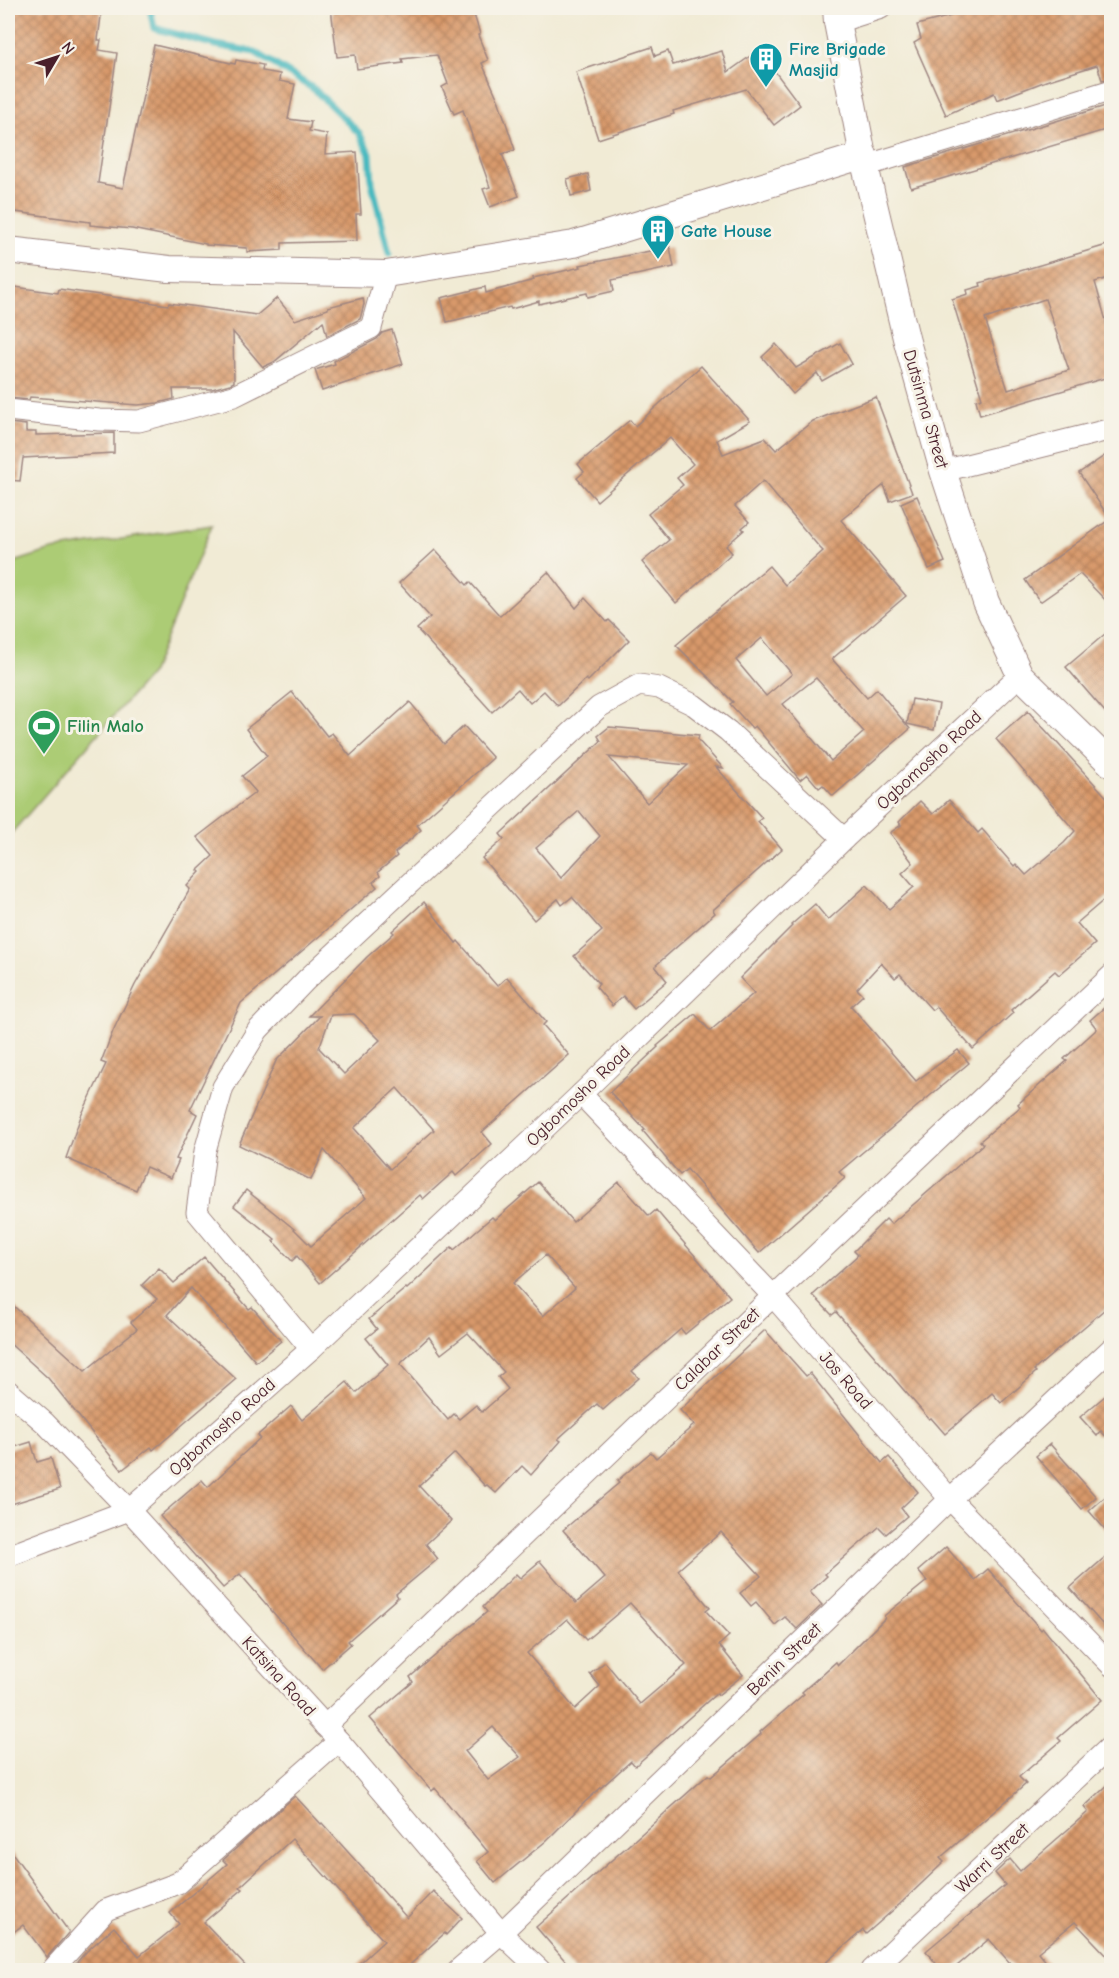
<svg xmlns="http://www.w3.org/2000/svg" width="1119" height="1978" viewBox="0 0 1119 1978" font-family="'Comic Neue',sans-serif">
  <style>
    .park { fill: #accc74; stroke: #7b7650; stroke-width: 1.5 }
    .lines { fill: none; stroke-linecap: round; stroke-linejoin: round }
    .stream { stroke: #4ab9bf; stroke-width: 7 }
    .building { fill: url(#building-cross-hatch); fill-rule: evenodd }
    .minor-casing { stroke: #9e8580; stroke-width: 23 }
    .tertiary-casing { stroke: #9e8580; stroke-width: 28 }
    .minor { stroke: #fff; stroke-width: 21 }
    .tertiary { stroke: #fff; stroke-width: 26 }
    .labels { text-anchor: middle; stroke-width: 6; stroke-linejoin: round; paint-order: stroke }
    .culture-label { font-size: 18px; font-weight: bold; fill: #0d838f; stroke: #f7f3e8; text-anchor: start }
    .street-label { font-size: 18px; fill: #4a1f2b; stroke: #f7f3e8 }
    .leisure-label { font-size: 18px; font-weight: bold; fill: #27864d; stroke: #f7f3e8; text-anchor: start }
  </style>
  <defs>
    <pattern id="building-cross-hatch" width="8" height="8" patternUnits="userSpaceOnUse" patternTransform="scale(1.5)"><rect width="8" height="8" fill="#d8996a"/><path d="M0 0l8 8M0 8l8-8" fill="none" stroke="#b17c57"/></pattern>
  </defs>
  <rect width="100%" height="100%" fill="#f7f3e8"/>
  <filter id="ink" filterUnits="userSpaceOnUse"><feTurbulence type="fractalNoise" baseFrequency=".0167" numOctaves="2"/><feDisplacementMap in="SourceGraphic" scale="12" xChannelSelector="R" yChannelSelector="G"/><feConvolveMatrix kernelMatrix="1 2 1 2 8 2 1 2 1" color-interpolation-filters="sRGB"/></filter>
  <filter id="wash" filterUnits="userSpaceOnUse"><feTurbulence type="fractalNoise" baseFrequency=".008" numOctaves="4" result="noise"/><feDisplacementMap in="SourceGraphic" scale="24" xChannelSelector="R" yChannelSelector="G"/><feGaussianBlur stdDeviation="1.35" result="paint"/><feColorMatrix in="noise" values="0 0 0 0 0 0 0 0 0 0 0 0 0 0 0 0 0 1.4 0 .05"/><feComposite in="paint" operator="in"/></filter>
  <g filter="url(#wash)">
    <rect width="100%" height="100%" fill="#f1ebd5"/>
    <polygon class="park" points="212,525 152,672 8,837 8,564 52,550"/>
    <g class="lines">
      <polyline class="stream" points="150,8 154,28 216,45 255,52 314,89 359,133 370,154 372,183 389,253"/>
    </g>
    <g id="blocks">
      <g class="building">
        <polygon points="8,8 102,8 98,40 101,40 99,50 117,53 98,183 123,188 154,45 235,64 236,60 263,65 262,71 280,74 279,81 295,84 288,119 311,122 309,131 327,134 325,154 357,152 361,214 356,214 357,241 282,243 282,250 247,252 247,248 206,245 206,244 132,229 90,225 90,222 8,211"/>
        <polygon points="331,8 472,8 480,34 478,35 488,60 482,63 499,102 515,150 502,154 519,196 490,207 483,189 490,187 463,110 454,114 442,87 448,84 437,55 402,59 403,63 357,69 355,55 337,57"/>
        <polygon points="949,8 1112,8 1112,78 1102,80 1097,65 1046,81 997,100 994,93 946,115 914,43 921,39 917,25 951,16"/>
        <polygon points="652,47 655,56 668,51 673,65 722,51 728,72 759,50 800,105 774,125 746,89 673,111 674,114 598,139 576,72"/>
        <polygon points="1112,104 1112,128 911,188 905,167"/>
        <polygon points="588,174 591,191 571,196 567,179"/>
        <path d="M1107,245L1112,258V277L1095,282L1112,342V376L980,415L976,400L982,398L952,299L968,294L967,290L981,286L980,283ZM1045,299L1069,370L1008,390L985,319Z"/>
        <polygon points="670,247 674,267 612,280 614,291 588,297 587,293 539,304 539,301 511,309 510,307 447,322 441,298 485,287 486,293 534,280 533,278 581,267 580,265"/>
        <polygon points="8,286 58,293 59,289 168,305 169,303 257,315 277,298 295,320 328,309 328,307 363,298 364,304 360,319 327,336 323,321 274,362 263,367 233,332 234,382 230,384 212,389 173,389 174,399 158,403 138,405 30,397 29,400 8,398"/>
        <polygon points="392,330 403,364 322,391 315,370 335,364 334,361 377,339 382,333"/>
        <polygon points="840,343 852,364 822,381 817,373 793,394 762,357 776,344 796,368"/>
        <path d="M701,366L750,421L717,440L723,454L765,438L776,450L813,421L876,397L912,493L890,501L884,485L841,520L906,596L832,659L867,698L877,689L910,729L833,796L823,785L819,788L807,774L800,780L755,726L752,728L730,704L733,702L676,645L769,566L785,585L823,551L820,548L763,481L735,506L749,522L742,528L744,530L726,546L732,553L676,603L642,562L669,540L648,514L683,485L677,478L693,464L670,438L597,501L577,478L584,472L578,464L630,420L635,426ZM762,638L792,674L766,696L736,660ZM816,678L864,732L831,761L783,704Z"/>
        <polygon points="9,423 26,425 26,432 36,432 36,435 114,433 114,453 23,458 20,481 8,480"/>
        <polygon points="1112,451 1112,607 1080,574 1040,602 1025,580 1110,519 1079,473"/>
        <polygon points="917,496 945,562 929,569 901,503"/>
        <polygon points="435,550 467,585 470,582 500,616 548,572 576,608 585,598 607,622 609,620 629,640 588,681 586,679 558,706 544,691 530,703 518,689 492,712 417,629 430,617 399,583"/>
        <polygon points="1112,628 1112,720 1066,667"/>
        <polygon points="292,692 327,736 332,733 350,756 410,702 444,744 464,726 493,758 417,825 421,830 395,853 397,856 378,872 380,876 373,882 377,887 241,1003 190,1110 197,1114 176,1159 179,1160 171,1178 146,1167 136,1190 66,1158 81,1116 106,1064 101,1062 113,1031 135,985 190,889 187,886 200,872 198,870 213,856 197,837 256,792 242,776 267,756 246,729"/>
        <polygon points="912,699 939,704 934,730 907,724"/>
        <polygon points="1028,711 1112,803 1112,893 1077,923 1095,944 1059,975 1055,971 1011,1010 1013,1013 973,1049 936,1007 932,1010 900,974 895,978 881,963 857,989 863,995 851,1006 916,1081 958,1050 969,1063 839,1172 845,1178 759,1253 687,1169 680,1175 643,1131 645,1130 610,1092 658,1047 657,1046 695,1014 710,1031 754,993 740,978 792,926 791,925 815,904 828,920 867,885 889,909 914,887 902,873 913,863 890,833 901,825 899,822 920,801 933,814 949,800 978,833 982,829 1014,866 1016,864 1026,875 1064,843 1075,831 996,739"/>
        <path d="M609,727L699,735L698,740L723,768L716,767L762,818L758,821L782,849L713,910L715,913L655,966L667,981L634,1009L623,996L612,1006L596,987L599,984L574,956L602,931L572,897L562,905L558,899L534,920L482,858L504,839L500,834L601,741L598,736ZM609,757L688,765L647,803ZM579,811L600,836L561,878L536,848Z"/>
        <path d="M424,902L456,943L458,941L497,986L507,977L546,1022L543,1025L569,1055L482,1132L492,1144L456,1176L453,1172L423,1199L420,1195L320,1283L297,1256L292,1261L273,1241L275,1239L234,1206L246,1190L293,1228L311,1246L366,1198L324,1150L311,1180L239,1145L276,1061L320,1016H309L367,957L394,933L392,931ZM354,1014L380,1040L344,1074L319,1048L331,1015ZM397,1088L434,1130L390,1169L354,1128Z"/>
        <polygon points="1112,1001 1112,1303 1034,1370 1036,1372 1001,1403 992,1393 945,1434 931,1418 929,1419 836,1312 832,1315 813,1295 858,1255 854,1251 886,1219 891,1224 983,1144 980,1141 1020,1107 1018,1104 1067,1061 1064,1059 1097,1029 1090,1020"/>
        <path d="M538,1182L573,1222L619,1182L649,1216L656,1210L730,1297L685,1334L681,1329L632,1371L639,1378L603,1410L597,1404L558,1439L561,1441L531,1475L522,1466L496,1493L487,1485L485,1486L455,1453L419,1486L451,1521L426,1544L438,1559L396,1594L398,1597L348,1641L351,1644L322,1669L240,1574L223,1588L160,1516L202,1480L208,1487L260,1438L258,1435L291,1406L302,1420L347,1382L356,1393L388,1365L366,1338L377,1329L369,1319L406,1288L407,1289L452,1247L454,1250L492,1217L495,1220ZM546,1255L575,1288L543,1316L513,1283ZM468,1333L504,1372L498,1377L508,1389L482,1412L476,1405L459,1419L454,1414L448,1420L400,1364L429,1337L441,1354Z"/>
        <polygon points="204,1257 249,1309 252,1307 281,1341 256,1362 191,1288 167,1315 236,1379 153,1450 151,1447 122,1470 48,1378 8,1342 8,1301 85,1371 137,1329 131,1322 157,1299 142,1285 159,1268 174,1283"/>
        <path d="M765,1330L806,1376L810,1373L882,1463L889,1457L918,1492L901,1508L907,1516L886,1534L879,1527L825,1574L827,1576L810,1592L822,1605L797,1629L785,1617L775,1625L756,1602L751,1606L740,1593L761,1576L721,1532L678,1570L710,1608L706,1611L729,1636L719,1645L743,1675L718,1695L717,1693L635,1766L631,1761L586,1801L546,1841L495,1883L477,1861L488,1852L435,1788L432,1791L370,1718L413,1682L410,1677L487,1612L483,1607L516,1574L520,1578L540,1561L576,1603L605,1578L563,1530L619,1483L617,1481L651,1452L656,1458L694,1425L680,1410ZM630,1603L686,1665L640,1704L605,1662L590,1674L600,1686L575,1709L527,1653L567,1619L586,1640ZM493,1727L520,1757L488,1780L465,1751Z"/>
        <polygon points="1112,1390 1112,1443 1101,1431 1097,1436 1080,1417"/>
        <polygon points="31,1442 37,1462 51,1458 60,1489 8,1505 8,1449"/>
        <polygon points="1050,1444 1096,1497 1082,1509 1036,1456"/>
        <polygon points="1112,1491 1112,1537 1089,1511"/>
        <polygon points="946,1547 975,1580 988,1569 1041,1630 1043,1628 1102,1700 1058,1738 1061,1741 1019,1777 1026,1784 940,1858 944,1862 900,1904 866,1934 863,1930 816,1971 574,1971 536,1927 708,1775 711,1777 761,1734 760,1732 804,1694 802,1692 836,1662 838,1665 885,1618 884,1616 927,1581 918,1571"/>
        <polygon points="1112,1551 1112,1635 1070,1588"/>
        <polygon points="1112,1781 1112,1961 1075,1922 1038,1952 1054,1971 1017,1971 989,1939 951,1971 942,1971 926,1951 1005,1885 995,1873 1010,1859 1020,1871 1088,1812 1084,1807"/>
        <polygon points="295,1796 321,1824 322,1823 407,1918 433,1891 462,1918 446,1935 445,1933 403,1971 351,1971 384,1941 292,1839 240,1887 243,1889 204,1922 250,1971 69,1971 87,1951 114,1927 139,1956 179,1924 170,1913 227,1864 223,1860"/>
        <polygon points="8,1847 69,1932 47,1957 23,1925 8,1936"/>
      </g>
    </g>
  </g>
  <g filter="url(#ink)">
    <use href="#blocks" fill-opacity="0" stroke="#9e8580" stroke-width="1.5"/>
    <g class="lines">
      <defs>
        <g id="minor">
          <polyline points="837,22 881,8"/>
          <polyline points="865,166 1112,90"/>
          <polyline points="8,410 99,420 139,421 234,396 371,328 386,274"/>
          <polyline points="943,471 1112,429"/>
          <polyline points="581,1094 773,1296 950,1499 1112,1666"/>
          <polyline points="311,1349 197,1212 205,1151 223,1087 258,1030 306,980 599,707 639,685 659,688 694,705 728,731 844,839"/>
          <polyline points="8,1391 45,1423 129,1510 339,1741 501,1933 540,1970"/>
          <polyline points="8,1556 129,1510 311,1349 581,1094 844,839 1020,675"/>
          <polyline points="325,1726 773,1296 1112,975"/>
          <polyline points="52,1970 106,1910 178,1883 339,1741"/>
          <polyline points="458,1970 501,1933 950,1499 1112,1348"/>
          <polyline points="872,1970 1112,1745"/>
        </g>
        <g id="tertiary">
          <polyline points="836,8 837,22 865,166 906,338 943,471 986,602 1020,675 1112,765"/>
          <polyline points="8,250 169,269 386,274 574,244 864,155"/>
        </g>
      </defs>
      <use href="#minor" class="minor-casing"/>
      <use href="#tertiary" class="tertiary-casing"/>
      <use href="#minor" class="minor"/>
      <use href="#tertiary" class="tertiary"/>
    </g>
  </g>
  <defs>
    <symbol id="building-pin" viewBox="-11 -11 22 30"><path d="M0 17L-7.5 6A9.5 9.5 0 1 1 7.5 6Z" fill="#0f9aa8" stroke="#f7f3e8"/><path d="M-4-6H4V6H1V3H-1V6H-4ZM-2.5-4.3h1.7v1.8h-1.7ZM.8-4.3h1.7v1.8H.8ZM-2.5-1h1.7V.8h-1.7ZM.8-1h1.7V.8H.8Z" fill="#fff"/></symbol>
    <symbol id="stadium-pin" viewBox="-11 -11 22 30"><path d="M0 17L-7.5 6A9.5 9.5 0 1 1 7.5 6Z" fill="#2e9e5b" stroke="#f7f3e8"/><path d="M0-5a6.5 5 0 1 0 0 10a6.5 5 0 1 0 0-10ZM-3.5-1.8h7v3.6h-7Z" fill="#fff"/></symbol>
  </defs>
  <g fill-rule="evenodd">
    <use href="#building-pin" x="747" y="40" width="38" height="52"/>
    <use href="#building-pin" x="639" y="212" width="38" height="52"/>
    <use href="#stadium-pin" x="25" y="707" width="38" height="52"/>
  </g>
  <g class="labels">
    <g class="culture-label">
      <text x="789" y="55">Fire Brigade<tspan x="789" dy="21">Masjid</tspan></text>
      <text x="681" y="237">Gate House</text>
    </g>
    <g class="street-label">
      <text transform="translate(926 409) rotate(74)" y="6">Dutsinma Street</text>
      <text transform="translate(929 760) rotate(-43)" y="6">Ogbomosho Road</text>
      <text transform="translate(578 1096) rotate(-44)" y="6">Ogbomosho Road</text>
      <text transform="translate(717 1349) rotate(-44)" y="6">Calabar Street</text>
      <text transform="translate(846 1380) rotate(49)" y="6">Jos Road</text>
      <text transform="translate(222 1427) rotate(-42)" y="6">Ogbomosho Road</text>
      <text transform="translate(784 1659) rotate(-44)" y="6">Benin Street</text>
      <text transform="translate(279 1676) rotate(48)" y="6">Katsina Road</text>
      <text transform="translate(992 1858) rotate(-43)" y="6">Warri Street</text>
    </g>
    <g class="leisure-label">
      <text x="67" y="732">Filin Malo</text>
    </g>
  </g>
  <rect width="1119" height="1978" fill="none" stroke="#f7f3e8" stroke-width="30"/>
  <g transform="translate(57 57) rotate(51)" stroke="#f7f3e8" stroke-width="4.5" paint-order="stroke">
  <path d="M0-4.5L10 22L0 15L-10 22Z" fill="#4a1f2b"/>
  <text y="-9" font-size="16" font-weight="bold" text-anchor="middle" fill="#4a1f2b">N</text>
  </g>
</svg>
